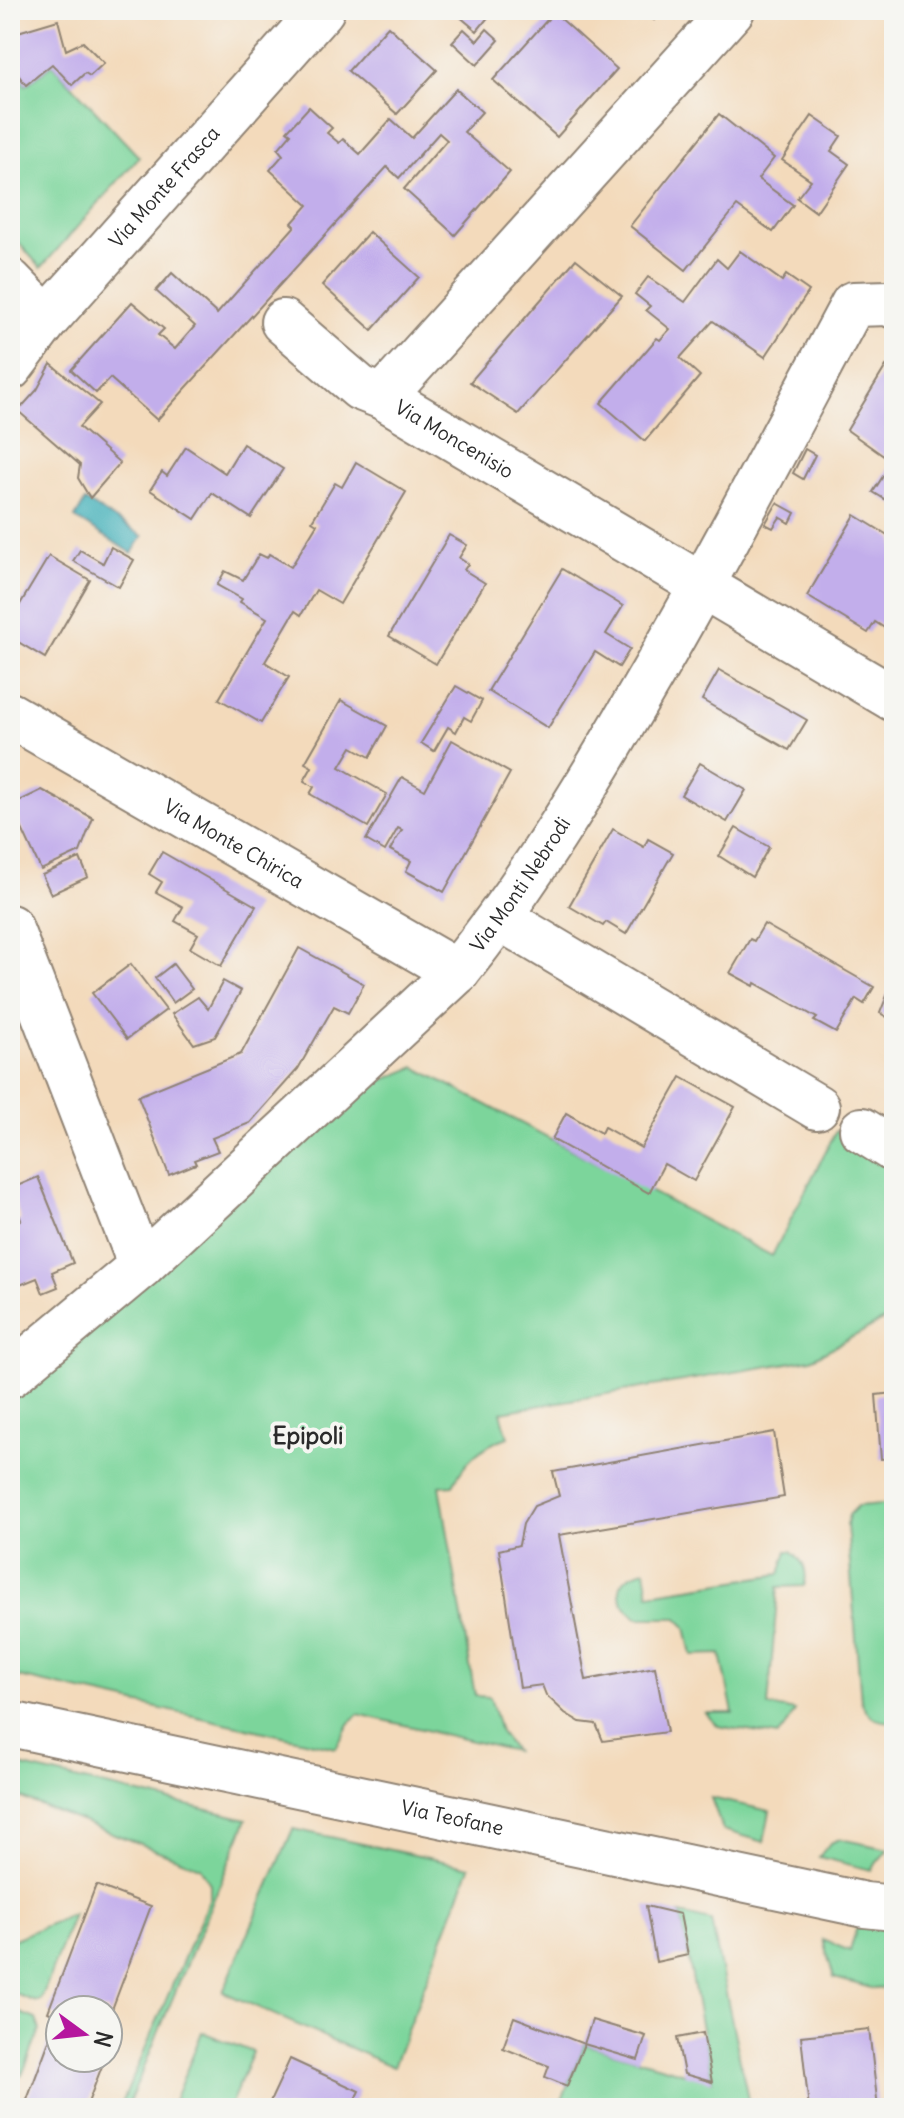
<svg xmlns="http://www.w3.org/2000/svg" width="904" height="2118" viewBox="0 0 904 2118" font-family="Delius,sans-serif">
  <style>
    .green { fill: #7cd59b; stroke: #548063; stroke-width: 2 }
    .water { fill: #3daeb8; stroke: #346c72; stroke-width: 2 }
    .building { fill: #c2aeeb }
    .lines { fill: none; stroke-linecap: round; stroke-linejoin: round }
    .minor-casing { stroke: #8f8273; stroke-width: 48 }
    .minor { stroke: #fff; stroke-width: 44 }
    .labels { text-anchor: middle; stroke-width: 8; stroke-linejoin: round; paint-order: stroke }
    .street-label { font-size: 20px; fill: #2b2b2b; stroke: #f6f6f2 }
    .quarter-label { font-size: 24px; font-weight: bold; fill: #2b2b2b; stroke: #f6f6f2 }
  </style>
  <rect width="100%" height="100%" fill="#f6f6f2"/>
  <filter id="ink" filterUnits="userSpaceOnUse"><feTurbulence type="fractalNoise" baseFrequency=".0125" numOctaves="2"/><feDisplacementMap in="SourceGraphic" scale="16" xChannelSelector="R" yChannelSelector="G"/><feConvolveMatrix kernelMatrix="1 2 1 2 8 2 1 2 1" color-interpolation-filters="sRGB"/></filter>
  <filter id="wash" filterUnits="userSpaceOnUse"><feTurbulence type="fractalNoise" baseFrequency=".006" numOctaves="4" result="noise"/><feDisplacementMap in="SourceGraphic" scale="32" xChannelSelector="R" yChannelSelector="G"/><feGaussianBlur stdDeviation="1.8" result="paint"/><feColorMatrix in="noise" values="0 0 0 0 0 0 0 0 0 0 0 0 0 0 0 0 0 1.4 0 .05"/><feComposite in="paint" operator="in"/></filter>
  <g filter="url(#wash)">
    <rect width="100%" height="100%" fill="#f3dabb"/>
    <g class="green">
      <polygon points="52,64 139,157 41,268 10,233 10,75 16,72 26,85"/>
      <path d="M415,1067L772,1256L836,1131L894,1169V1315L811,1359L501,1412L508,1437C481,1446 466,1460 453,1485L440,1486L475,1696L490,1697L500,1732L514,1751L358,1714L349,1724L336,1748L10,1675V1394L364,1088Z"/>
      <path d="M894,1503V1527L886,1529L894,1613V1722C877,1722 867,1717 861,1701L847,1525L849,1515L858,1506Z"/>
      <path d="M787,1551H791C802,1559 809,1572 804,1586L778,1587L768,1706L795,1711L785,1728L777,1736L718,1726L705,1713H733L721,1654L692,1655L686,1627L677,1618H637C613,1599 613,1578 645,1570L649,1594L780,1574Z"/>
      <polygon points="11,1764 247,1819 127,2108 120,2108 210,1897 210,1884 200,1867 11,1794"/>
      <polygon points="711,1798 770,1811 764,1842 723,1830"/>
      <polygon points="293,1829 470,1867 393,2067 223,1992"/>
      <polygon points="840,1839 888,1849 871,1870 819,1857 830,1843"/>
      <polygon points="73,1914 41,2000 36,2002 10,1992 10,1941"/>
      <polygon points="680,1914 711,1921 750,2108 559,2108 584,2044 712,2081"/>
      <polygon points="858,1923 894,1928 894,1987 875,1989 834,1978 823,1940 850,1951"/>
      <polygon points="10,2009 36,2019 40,2030 22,2075 16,2079 10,2077"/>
      <polygon points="202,2032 253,2052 229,2108 171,2108"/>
    </g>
    <polygon class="water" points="85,501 143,536 132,553 75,518"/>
    <g id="blocks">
      <g class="building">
        <polygon points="452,10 494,10 477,31"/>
        <polygon points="538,10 565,10 559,17 617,69 557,137 493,80 548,19"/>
        <polygon points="643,10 663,10 654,20"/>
        <polygon points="58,20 66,50 83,42 104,63 90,76 85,73 72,85 52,64 26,85 10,64 10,39 18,32"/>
        <polygon points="388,26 437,70 397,114 348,71"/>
        <polygon points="464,29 477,41 487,29 499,40 477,65 452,42"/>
        <polygon points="456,89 482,112 464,132 510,172 455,235 404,189 447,140 439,133 399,178 387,167 157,420 110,378 96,393 71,370 132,302 164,329 158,335 175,349 195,326 156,291 172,273 217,314 295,226 292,223 308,205 270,170 283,155 278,149 291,134 287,131 309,107 332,128 327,133 339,143 343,139 360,154 391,119 412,138"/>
        <polygon points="719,114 774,158 758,179 793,205 773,232 737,206 686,270 630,226"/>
        <polygon points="812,116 841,136 831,151 849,164 816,212 797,198 811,180 782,160"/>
        <polygon points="369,232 419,277 372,330 322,285"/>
        <polygon points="740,251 782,281 786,275 809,291 765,357 713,321 680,358 700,376 645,441 601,403 657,338 660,340 670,329 646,310 650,306 635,294 648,277 685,302 717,259 727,268"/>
        <polygon points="576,259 622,296 518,414 470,382"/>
        <polygon points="51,364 100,404 79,427 120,463 90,498 78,478 80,465 18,411 37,390"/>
        <polygon points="886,366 894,371 894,505 873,492 892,462 847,430"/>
        <polygon points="243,444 283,469 251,518 212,493 195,519 150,490 162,472 167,476 186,447 225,473"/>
        <polygon points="805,449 815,455 803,479 793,473"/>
        <polygon points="356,462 406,492 340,604 316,590 301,615 295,611 265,662 289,677 261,723 219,699 267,618 240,602 242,599 217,585 225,571 243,580 259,554 267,558 269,554 291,567 317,524 312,521 335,483 342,487"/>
        <polygon points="777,503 795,513 790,523 780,517 773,528 765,524"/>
        <polygon points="855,515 894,539 894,634 875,622 868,633 807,596"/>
        <polygon points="449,535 467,545 459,558 468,564 464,570 485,583 436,664 389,636"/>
        <polygon points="111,547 134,560 119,587 73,561 80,550 103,563"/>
        <polygon points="49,556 90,580 45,658 10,637 10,607 16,611"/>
        <polygon points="562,569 623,606 606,634 630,649 619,667 595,652 548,728 488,691"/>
        <polygon points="719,670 807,720 789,750 702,700"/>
        <polygon points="456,686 482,701 471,721 464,717 456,732 448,727 434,751 421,743"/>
        <polygon points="341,700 387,726 370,757 352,747 340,767 387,794 368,827 310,794 314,787 304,781 312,767 305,763"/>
        <polygon points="452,740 510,773 444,892 406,871 411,861 390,850 402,830 398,828 385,851 366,840 402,777 425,790"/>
        <polygon points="700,763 746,790 727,822 681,795"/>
        <polygon points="42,790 93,818 80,852 41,870 11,805"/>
        <polygon points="736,828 769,847 752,877 719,856"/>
        <polygon points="613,829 644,847 648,839 673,853 626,934 606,922 603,926 569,906"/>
        <polygon points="162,852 256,906 221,966 190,948 198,934 175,921 183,907 156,892 162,882 149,874"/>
        <polygon points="80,858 88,877 51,894 42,875"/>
        <polygon points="764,924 874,987 864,1004 856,999 836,1033 814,1021 817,1018 755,983 754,986 730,973 750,939 754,941"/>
        <polygon points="299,948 364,984 348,1013 334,1006 298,1069 250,1123 212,1138 218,1151 194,1160 196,1164 169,1175 138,1096 241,1054"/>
        <polygon points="131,964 166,1010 127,1039 92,993"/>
        <polygon points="173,964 192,989 173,1003 155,978"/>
        <polygon points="894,978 894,1021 880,1013"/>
        <polygon points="223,981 241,991 215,1037 194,1044 172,1014 198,997 208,1009"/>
        <polygon points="681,1077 735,1107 694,1181 664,1164 649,1193 552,1139 566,1113 601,1133 604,1127 641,1148"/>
        <polygon points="38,1177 73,1263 52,1272 58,1287 43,1293 37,1278 10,1289 10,1224 21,1220 10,1189"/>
        <polygon points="894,1393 894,1458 881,1459 876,1395"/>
        <polygon points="774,1432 784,1497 559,1535 586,1680 655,1667 667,1732 603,1741 596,1724 580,1722 565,1713 546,1695 542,1685 520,1688 499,1550 519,1545 523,1524 534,1506 559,1496 553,1472"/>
        <polygon points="96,1885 151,1906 108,2020 108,2010 60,2010 60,2058 105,2058 86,2108 24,2108 58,2017 48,2012"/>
        <polygon points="646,1906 680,1914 688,1955 656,1962"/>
        <polygon points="514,2017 584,2044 567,2086 545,2077 549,2066 503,2048"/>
        <polygon points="592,2020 646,2036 638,2060 584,2044"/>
        <polygon points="869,2029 878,2108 809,2108 801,2036"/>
        <polygon points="703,2033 712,2082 684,2074 677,2038"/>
        <polygon points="290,2059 359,2091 351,2108 267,2108"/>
      </g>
    </g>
  </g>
  <g filter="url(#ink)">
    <use href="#blocks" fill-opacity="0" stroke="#8f8273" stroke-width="2"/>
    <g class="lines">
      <defs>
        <g id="minor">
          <path id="s1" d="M732,10L383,397L894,699"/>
          <polyline points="10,281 47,319"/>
          <polyline points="283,322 360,388 383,397"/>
          <path id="s2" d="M10,368L47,319L322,10"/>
          <path id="s3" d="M10,715L457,972"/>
          <polyline points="500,918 817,1107"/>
          <polyline points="10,927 141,1266"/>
          <polyline points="862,1130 894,1150"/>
          <path id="s4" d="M10,1375L141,1266L457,972C527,885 585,790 641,693C715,566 783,435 853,304L890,303L894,306"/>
          <path id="s5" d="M10,1724L865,1905L894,1908"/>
        </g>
      </defs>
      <use href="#minor" class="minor-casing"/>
      <use href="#minor" class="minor"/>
    </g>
  </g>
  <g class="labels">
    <g class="street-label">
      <text dy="7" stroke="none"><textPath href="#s2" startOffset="238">Via Monte Frasca</textPath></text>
      <text dy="7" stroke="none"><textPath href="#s1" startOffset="604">Via Moncenisio</textPath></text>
      <text dy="7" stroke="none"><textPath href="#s3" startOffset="258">Via Monte Chirica</textPath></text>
      <text dy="7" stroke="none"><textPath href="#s4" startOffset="710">Via Monti Nebrodi</textPath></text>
      <text dy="7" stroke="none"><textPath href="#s5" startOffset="452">Via Teofane</textPath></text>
    </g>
    <g class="quarter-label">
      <text x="308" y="1444">Epipoli</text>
    </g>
  </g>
  <rect width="904" height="2118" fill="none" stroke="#f6f6f2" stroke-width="40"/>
  <g transform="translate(84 2034) rotate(105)"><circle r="38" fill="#f6f6f2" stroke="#a5a5a2" stroke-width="2"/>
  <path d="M0-6L14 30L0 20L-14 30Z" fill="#b5179e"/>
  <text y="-12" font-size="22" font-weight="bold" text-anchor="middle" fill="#2b2b2b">N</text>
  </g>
</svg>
